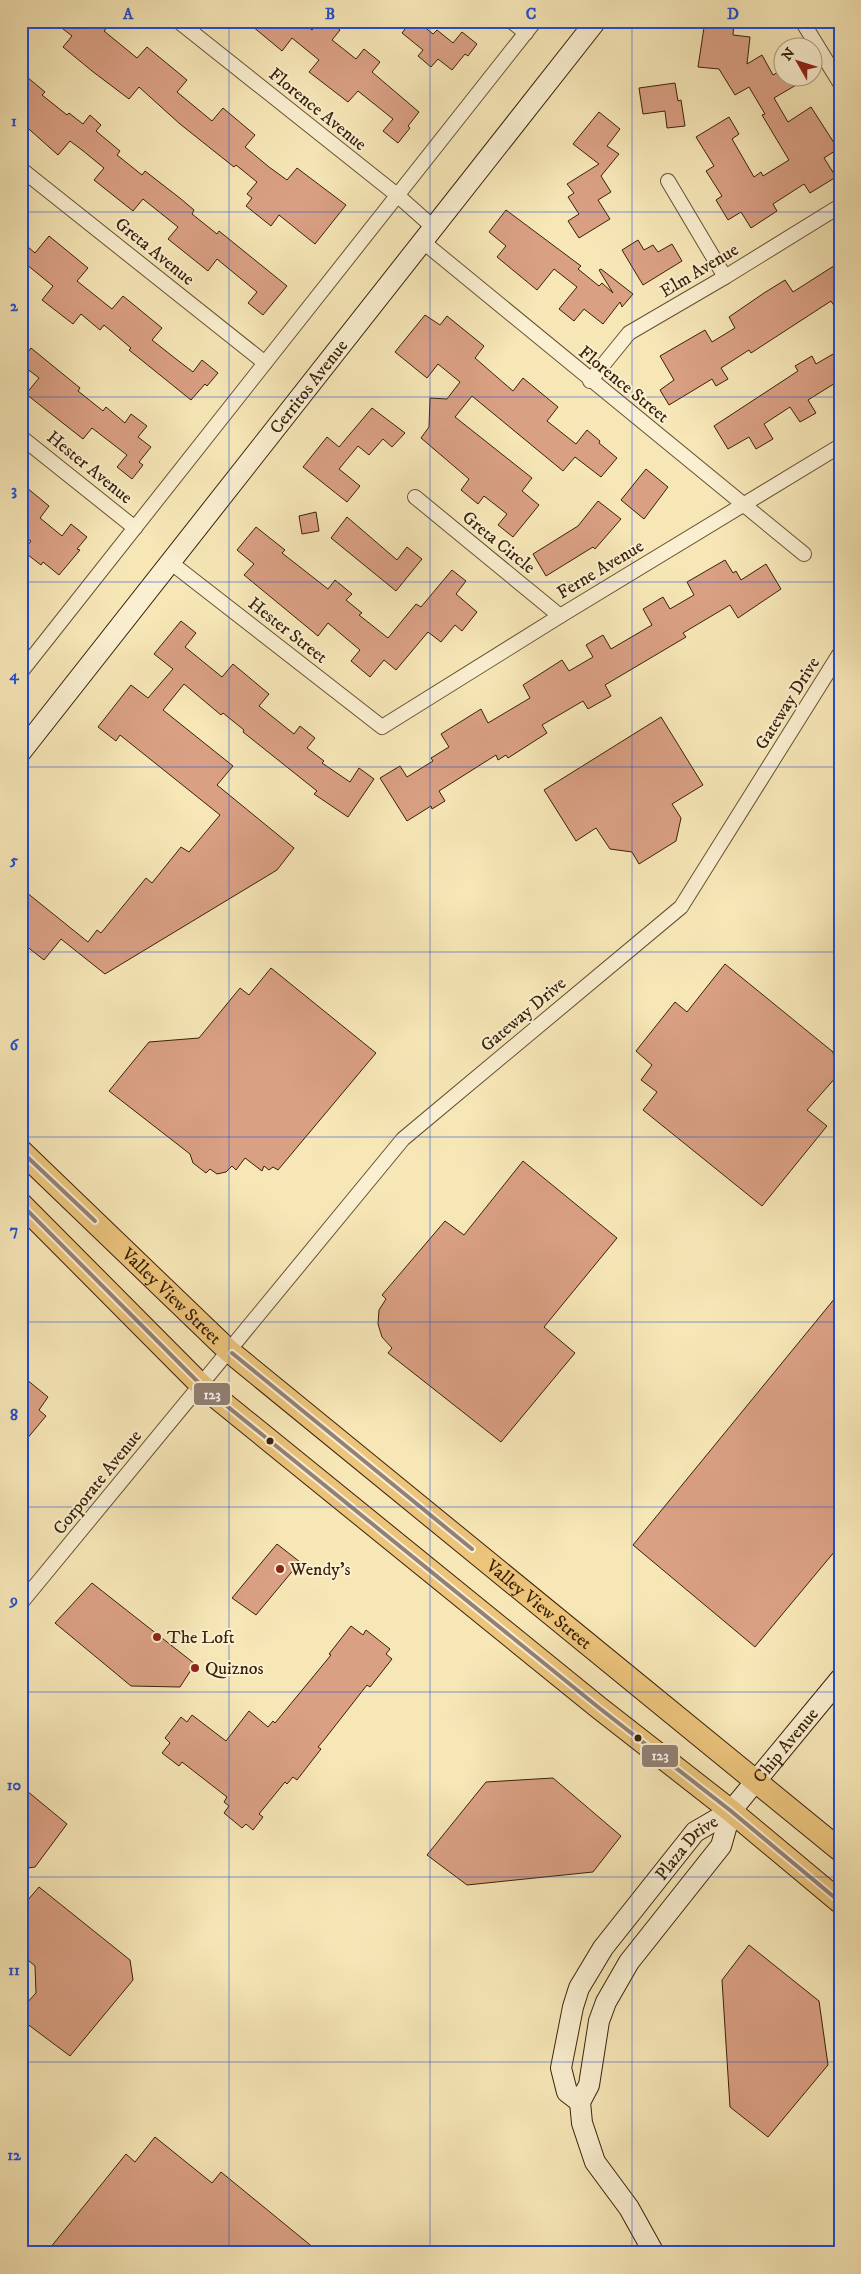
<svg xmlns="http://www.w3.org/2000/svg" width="861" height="2274" viewBox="0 0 861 2274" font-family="'IM FELL DW Pica',serif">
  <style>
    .building { fill: #daa084; stroke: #392109 }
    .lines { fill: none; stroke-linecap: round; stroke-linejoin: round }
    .street-casing { stroke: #685234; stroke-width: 16 }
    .secondary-casing { stroke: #392109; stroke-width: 22 }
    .primary-casing { stroke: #392109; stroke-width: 24 }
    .street { stroke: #faefd0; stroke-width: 14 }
    .secondary { stroke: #faefd0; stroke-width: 20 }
    .primary { stroke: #ecc47c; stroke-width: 22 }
    .bus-1-casing { stroke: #faefd0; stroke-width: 8 }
    .bus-1 { stroke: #938177; stroke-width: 4 }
    .grid { fill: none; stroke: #1d4ed8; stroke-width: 1; stroke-opacity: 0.55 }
    .bus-dot { fill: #392109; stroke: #faefd0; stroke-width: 2 }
    .poi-dot { fill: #8f2418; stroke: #faefd0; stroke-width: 2 }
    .labels { text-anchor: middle; stroke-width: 4; stroke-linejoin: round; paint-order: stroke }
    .street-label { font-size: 18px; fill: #392109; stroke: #faefd0 }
    .poi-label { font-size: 18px; fill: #392109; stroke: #faefd0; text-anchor: start }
    .line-badge { stroke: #faefd0; stroke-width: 2 }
    .badge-label { font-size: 14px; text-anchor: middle; font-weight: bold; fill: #fff }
    .neatline { fill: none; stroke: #1d4ed8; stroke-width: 2 }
    .grid-label { font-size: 16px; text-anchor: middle; font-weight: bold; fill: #1d4ed8 }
  </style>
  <rect width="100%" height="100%" fill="#f7e7b7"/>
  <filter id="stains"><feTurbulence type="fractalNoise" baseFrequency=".004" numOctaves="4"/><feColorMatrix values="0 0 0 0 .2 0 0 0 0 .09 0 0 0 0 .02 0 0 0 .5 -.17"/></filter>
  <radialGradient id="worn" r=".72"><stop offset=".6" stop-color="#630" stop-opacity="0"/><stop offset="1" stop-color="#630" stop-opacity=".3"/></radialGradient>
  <g class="building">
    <polygon points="53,21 113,21 104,31 137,58 147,47 187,80 177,92 212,121 223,108 255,135 245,147 269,167 287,180 297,168 346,205 315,244 279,215 271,226 246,206 252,198 247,194 257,182 236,165 234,167 180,124 139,87 129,99 92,71 63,47 72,36"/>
    <polygon points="246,21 302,21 312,30 319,21 329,21 340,30 332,40 356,59 364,49 380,62 372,72 419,112 408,126 410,128 398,143 383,131 393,119 358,91 348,102 309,72 319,60 292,38 282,51"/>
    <polygon points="394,21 417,21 433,34 437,30 453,43 462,32 477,44 468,56 465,54 452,70 438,59 431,67 418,56 423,50 402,33 405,29"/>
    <polygon points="705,21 734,21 733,35 750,37 747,64 762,55 773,75 784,69 784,78 808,78 774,98 788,122 811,107 838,149 824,158 836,177 810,193 804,184 773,204 777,211 751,228 741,212 728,220 716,200 722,196 706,171 714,166 696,137 729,117 739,134 732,139 754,177 761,172 763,176 789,160 762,115 765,114 749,87 735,95 719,69 698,67"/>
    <polygon points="21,72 45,92 42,95 67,115 69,113 83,124 90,115 101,125 96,131 120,151 117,155 142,175 145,171 181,199 194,210 192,214 217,234 219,231 287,286 263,315 248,303 257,292 217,259 208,271 168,239 178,227 143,199 133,211 94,180 104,168 82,150 70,141 58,155 21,122"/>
    <polygon points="675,83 678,101 681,100 685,126 667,128 665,111 643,114 639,88"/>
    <polygon points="599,112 620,129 607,146 619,154 601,176 611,192 598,200 610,219 579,238 568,221 579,214 568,197 574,193 567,184 599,164 573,144"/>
    <polygon points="506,210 581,266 578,269 599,286 602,283 613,293 599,270 601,269 633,294 622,307 620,302 603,324 584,309 574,321 559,309 577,287 554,269 537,290 497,257 506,246 489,232"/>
    <polygon points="49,236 88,268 77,281 112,309 123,296 162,328 152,340 176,359 193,372 202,360 218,373 207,386 205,384 191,400 129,350 131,348 104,325 100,330 81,314 73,324 42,300 53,286 21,260 21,241 35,253"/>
    <polygon points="638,240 644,250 653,245 658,252 672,244 682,261 643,285 622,250"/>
    <polygon points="840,262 840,315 831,301 751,353 749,350 721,368 728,379 716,386 712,379 669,405 660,390 674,380 660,356 705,330 712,342 735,328 729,317 764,293 785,280 793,292"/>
    <polygon points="425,315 440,325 447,316 484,346 475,358 513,391 523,378 558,407 547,421 576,444 587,430 600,441 599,443 617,458 601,477 575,457 563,471 472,396 455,417 532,478 522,491 539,505 513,537 498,525 507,514 484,496 478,504 461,490 469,479 421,438 429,427 430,398 447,399 460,382 438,364 427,378 395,352"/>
    <polygon points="21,347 28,352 31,348 80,388 78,391 103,411 106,407 125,423 131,414 147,426 138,437 151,447 139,462 143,465 132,479 117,467 127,455 92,428 83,439 26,394 39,378 21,364"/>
    <polygon points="840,350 840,380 808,400 816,413 800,422 790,407 764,424 773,439 756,449 749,437 728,449 714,426 798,371 795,366 812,356 816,364"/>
    <polygon points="372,408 405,433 392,447 383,439 369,455 358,446 339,469 360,486 347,502 303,467 327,437 339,447"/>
    <polygon points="646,469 668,487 644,519 621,500"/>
    <polygon points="21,483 49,506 40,518 62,536 71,524 87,537 77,549 80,550 59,575 43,562 41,565 23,551 31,541 21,534"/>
    <polygon points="598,501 621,519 595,549 593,547 546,576 533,554 578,526"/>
    <polygon points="316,512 319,531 302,534 299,516"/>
    <polygon points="347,517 397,560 407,547 422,559 396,591 331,538"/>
    <polygon points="256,527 285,550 282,553 328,589 335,580 352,594 346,600 362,613 359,615 388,638 416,604 421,607 452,570 466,581 456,594 477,612 462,631 455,625 441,642 428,632 396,670 384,660 370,677 351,661 360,650 328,623 318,636 244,575 254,564 237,550"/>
    <polygon points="725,560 733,573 736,571 741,580 766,564 781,589 738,618 730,605 683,633 686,637 605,685 611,696 588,709 583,701 542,725 547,733 508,758 506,755 498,760 496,755 439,791 445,801 432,809 431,806 407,821 380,778 400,766 407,777 433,761 431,758 449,747 441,734 481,709 488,723 530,698 523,685 562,660 569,671 593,657 586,645 603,635 611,649 652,625 643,609 663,597 670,609 694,595 687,582"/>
    <polygon points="181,621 196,633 185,647 222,677 233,664 269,694 259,706 294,734 300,726 315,738 307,748 324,761 322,763 350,782 359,768 374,779 348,817 314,794 317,791 243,732 244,730 223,713 221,715 184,684 163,710 233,766 217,785 294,848 277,870 105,974 61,939 44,960 21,942 21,888 88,942 97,930 101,933 146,878 152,883 181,847 189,852 220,815 120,735 116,741 98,727 131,685 148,698 173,669 154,654"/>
    <polygon points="661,717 703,785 672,804 681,818 676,841 639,864 632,852 610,849 596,828 576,841 544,790"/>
    <polygon points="725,964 833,1052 837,1076 807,1110 827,1126 762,1206 643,1110 657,1092 641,1080 652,1065 636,1051 675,1002 687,1012"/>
    <polygon points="271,968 376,1053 278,1170 273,1167 269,1170 264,1166 262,1171 245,1158 236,1170 232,1166 226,1172 217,1174 210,1169 206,1173 193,1163 190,1154 109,1091 149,1042 199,1038 240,988 249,995"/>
    <polygon points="523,1161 617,1238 544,1327 575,1353 501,1442 388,1353 392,1348 382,1337 378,1324 379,1310 386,1299 382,1295 445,1221 464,1235"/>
    <polygon points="840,1292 840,1545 755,1647 633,1545"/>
    <polygon points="21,1375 48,1397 39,1410 46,1416 21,1446"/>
    <polygon points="277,1544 300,1562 256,1615 232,1598"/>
    <polygon points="92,1583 195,1664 180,1687 131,1686 55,1623"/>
    <polygon points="351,1626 363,1635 366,1630 390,1649 386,1654 392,1659 370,1687 367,1685 324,1740 318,1747 321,1749 297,1780 293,1777 287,1784 285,1782 259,1814 263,1817 253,1830 246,1824 242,1828 224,1813 229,1806 224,1802 227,1797 182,1762 179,1766 162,1753 170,1743 165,1738 181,1717 187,1722 192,1715 226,1741 249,1711 268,1727 273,1721 275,1723 331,1655 329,1654"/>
    <polygon points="553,1778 621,1836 593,1872 467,1885 427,1855 486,1782"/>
    <polygon points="21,1786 67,1824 35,1867 21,1869"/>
    <polygon points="39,1887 130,1960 133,1980 70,2056 26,2023 25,2005 36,1993 35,1966 21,1954 21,1908"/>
    <polygon points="749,1945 819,2001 828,2065 768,2137 730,2107 722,1980"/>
    <polygon points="155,2137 212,2183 221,2172 320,2253 46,2253 126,2154 135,2162"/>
  </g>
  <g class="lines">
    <defs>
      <g id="street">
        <polyline points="178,21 397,195 433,227"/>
        <polyline points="511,21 526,33"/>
        <polyline points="802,21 840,83"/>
        <polyline points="21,169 265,363"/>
        <polyline points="668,181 725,277"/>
        <polyline points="422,241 804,554"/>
        <polyline points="590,381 629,333 725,277 840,206"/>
        <polyline points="21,437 135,528"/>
        <polyline points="415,497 560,616"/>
        <polyline points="170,562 382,727 560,616 840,446"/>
        <polyline points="21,672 535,21"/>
        <polyline points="21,1603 403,1139 681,907 840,653"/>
      </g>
      <g id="secondary">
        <path id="s1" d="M21,752L596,21"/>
        <path id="s2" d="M580,2102L567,2092L561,2068L573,2007L579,1988L603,1948L695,1832L731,1811L840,1679"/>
        <polyline points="654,2253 629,2208 595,2162 582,2123 580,2102 589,2085 599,2021 606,2002 629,1962 721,1846 731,1811"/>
      </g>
      <g id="primary">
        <path id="s3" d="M21,1151L229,1351L840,1850"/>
        <polyline points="21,1204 201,1385 598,1707 731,1811 840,1902"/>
      </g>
    </defs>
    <use href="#street" class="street-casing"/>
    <use href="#secondary" class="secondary-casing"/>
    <use href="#primary" class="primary-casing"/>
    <use href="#street" class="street"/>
    <use href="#secondary" class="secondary"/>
    <use href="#primary" class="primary"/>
    <defs>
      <g id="bus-1">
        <polyline points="21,1151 95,1221"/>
        <polyline points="21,1204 201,1385 598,1707 731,1811 840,1902"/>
        <polyline points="232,1353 472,1549"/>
      </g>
    </defs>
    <use href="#bus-1" class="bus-1-casing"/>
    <use href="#bus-1" class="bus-1"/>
  </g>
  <path class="grid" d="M229,21V2253M430,21V2253M632,21V2253M21,212H840M21,397H840M21,582H840M21,767H840M21,952H840M21,1137H840M21,1322H840M21,1507H840M21,1692H840M21,1877H840M21,2062H840"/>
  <g class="bus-dot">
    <circle cx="270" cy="1441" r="4.5"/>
    <circle cx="638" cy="1738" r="4.5"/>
  </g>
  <g class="poi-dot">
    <circle cx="280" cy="1569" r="5"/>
    <circle cx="157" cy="1637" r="5"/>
    <circle cx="195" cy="1668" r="5"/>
  </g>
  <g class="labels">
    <g class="street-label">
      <text transform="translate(318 109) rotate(39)" y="6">Florence Avenue</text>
      <text transform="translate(155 251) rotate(39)" y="6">Greta Avenue</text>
      <text transform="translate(699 270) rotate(-31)" y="6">Elm Avenue</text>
      <text transform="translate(624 384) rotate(39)" y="6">Florence Street</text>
      <text dy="6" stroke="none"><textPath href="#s1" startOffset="465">Cerritos Avenue</textPath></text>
      <text transform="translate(90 467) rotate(39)" y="6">Hester Avenue</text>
      <text transform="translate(499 542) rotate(39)" y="6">Greta Circle</text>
      <text transform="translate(600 569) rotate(-31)" y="6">Ferne Avenue</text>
      <text transform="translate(288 630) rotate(38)" y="6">Hester Street</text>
      <text transform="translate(787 703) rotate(-58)" y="6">Gateway Drive</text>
      <text transform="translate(523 1014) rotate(-40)" y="6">Gateway Drive</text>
      <text dy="6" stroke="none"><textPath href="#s3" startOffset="209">Valley View Street</textPath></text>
      <text transform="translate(97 1482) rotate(-51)" y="6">Corporate Avenue</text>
      <text dy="6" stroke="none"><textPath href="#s3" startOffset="689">Valley View Street</textPath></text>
      <text dy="6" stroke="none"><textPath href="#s2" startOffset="445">Chip Avenue</textPath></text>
      <text dy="6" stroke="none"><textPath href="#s2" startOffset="301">Plaza Drive</textPath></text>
    </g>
    <g class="poi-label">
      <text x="290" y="1575">Wendy's</text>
      <text x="167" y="1643">The Loft</text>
      <text x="205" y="1674">Quiznos</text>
    </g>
  </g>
  <g class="line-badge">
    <rect x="193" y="1382" width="38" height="24" rx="5" fill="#938177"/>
    <rect x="641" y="1744" width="38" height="24" rx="5" fill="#938177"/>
  </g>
  <g class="badge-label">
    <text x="212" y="1399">123</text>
    <text x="660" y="1760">123</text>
  </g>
  <rect width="861" height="2274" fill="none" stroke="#f7e7b7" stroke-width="55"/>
  <g transform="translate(798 62) rotate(309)"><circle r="24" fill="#faefd0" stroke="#ad9d80"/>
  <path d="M0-4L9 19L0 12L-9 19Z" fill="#8f2418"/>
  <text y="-8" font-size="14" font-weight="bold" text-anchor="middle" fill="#392109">N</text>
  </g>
  <rect x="28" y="28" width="806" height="2218" class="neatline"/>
  <g class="grid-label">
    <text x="128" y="19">A</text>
    <text x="330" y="19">B</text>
    <text x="531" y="19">C</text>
    <text x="733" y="19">D</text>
    <text x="14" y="126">1</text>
    <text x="14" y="311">2</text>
    <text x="14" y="495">3</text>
    <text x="14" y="680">4</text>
    <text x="14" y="865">5</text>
    <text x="14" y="1050">6</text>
    <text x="14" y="1235">7</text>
    <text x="14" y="1420">8</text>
    <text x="14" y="1605">9</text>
    <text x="14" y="1790">10</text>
    <text x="14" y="1975">11</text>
    <text x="14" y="2160">12</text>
  </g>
  <rect width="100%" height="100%" filter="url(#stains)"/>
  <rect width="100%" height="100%" fill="url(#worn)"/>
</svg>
